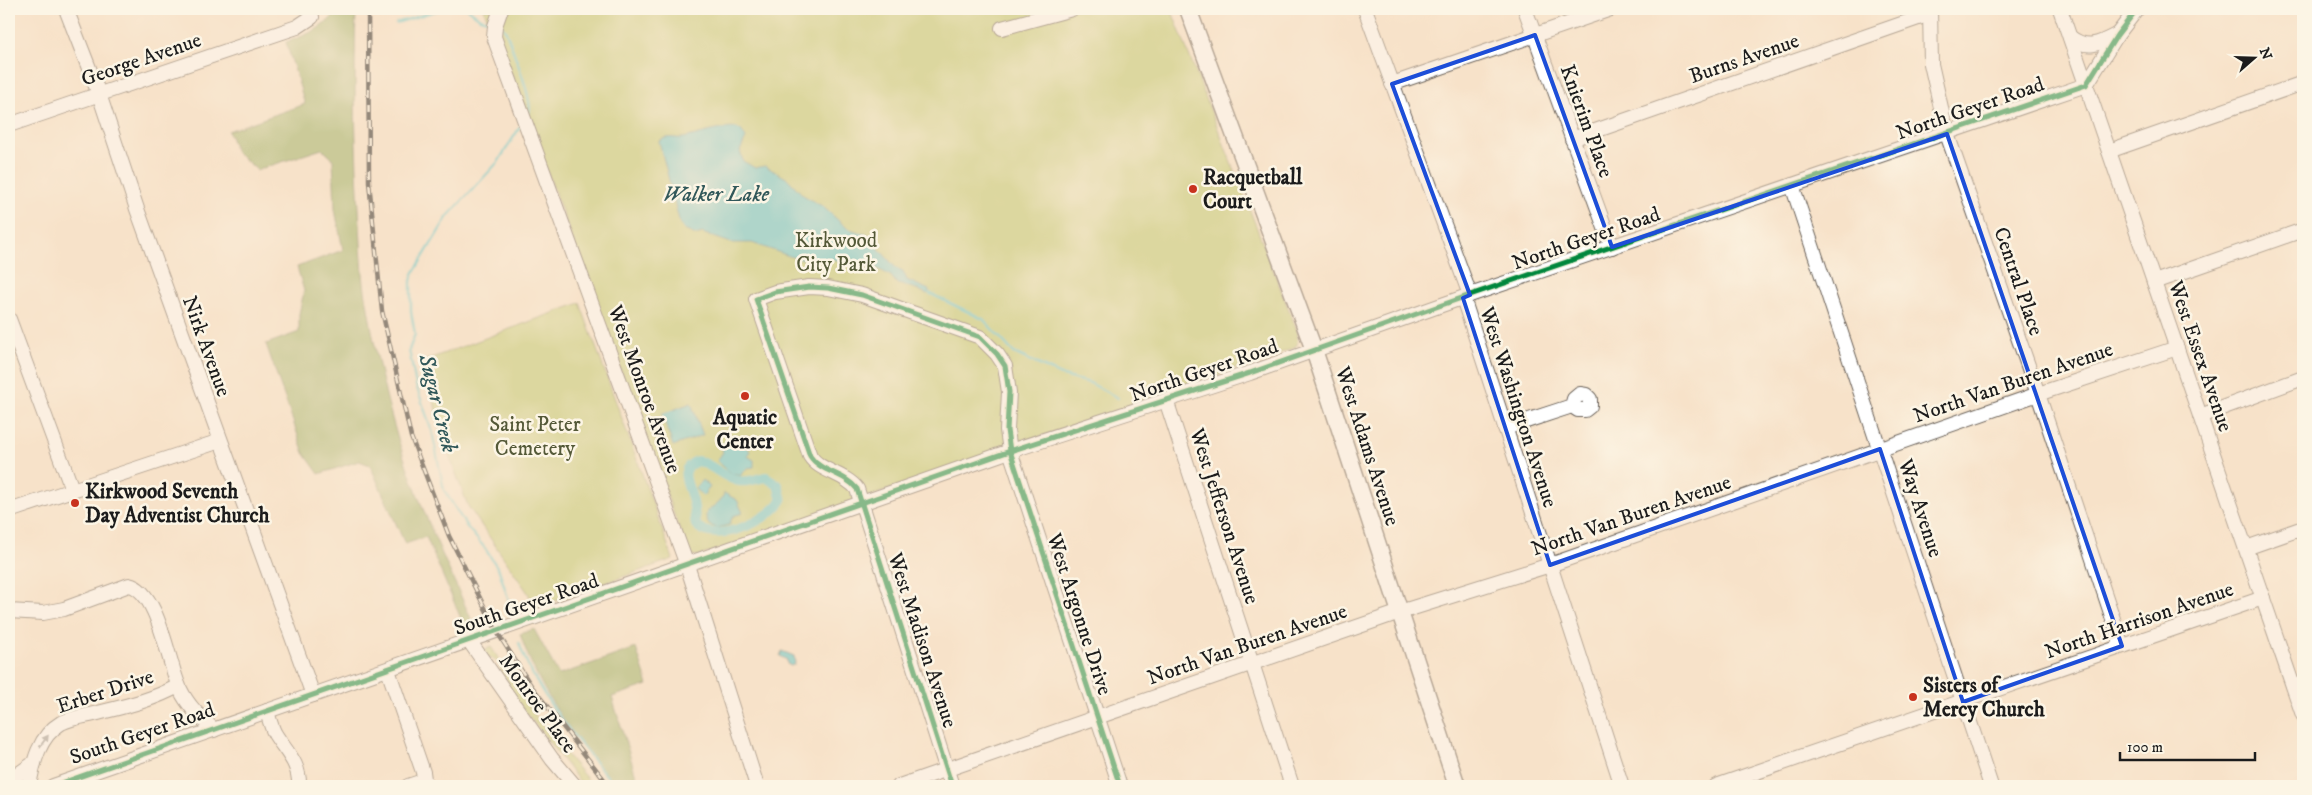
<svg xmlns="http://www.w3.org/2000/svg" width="2312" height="795" viewBox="0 0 2312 795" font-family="'IM FELL DW Pica',serif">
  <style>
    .green { fill: #bbca6d; stroke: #6c7344 }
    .forest { fill: #94ae60; stroke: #58653e }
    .water { fill: #58c6cc; stroke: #3a7174 }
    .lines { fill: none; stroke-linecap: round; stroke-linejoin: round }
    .stream { stroke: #58c6cc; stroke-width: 2.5 }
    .canal { stroke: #58c6cc; stroke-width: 10 }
    .minor-casing { stroke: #696159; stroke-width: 16 }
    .major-casing { stroke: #696159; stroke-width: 19 }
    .minor { stroke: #fff; stroke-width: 14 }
    .major { stroke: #fff; stroke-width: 16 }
    .rail-casing { stroke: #1c1c1c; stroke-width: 4.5 }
    .rail { stroke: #fcf5e5; stroke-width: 2.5; stroke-dasharray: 8; stroke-linecap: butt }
    .cycleway-casing { stroke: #fcf5e5; stroke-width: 8 }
    .cycleway { stroke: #00873e; stroke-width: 5 }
    .oneway { fill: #999 }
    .marked { fill: none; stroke: #1d4ed8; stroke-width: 4; stroke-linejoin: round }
    .poi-dot { fill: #c8321e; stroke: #fcf5e5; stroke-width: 2 }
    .labels { text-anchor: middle; stroke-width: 5; stroke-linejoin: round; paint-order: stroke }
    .street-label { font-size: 21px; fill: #1c1c1c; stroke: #fcf5e5 }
    .poi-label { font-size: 21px; font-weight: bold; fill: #1c1c1c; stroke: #fcf5e5; text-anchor: start }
    .park-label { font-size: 21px; fill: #545938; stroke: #fcf5e5 }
    .water-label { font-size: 22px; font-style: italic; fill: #31585a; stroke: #fcf5e5 }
  </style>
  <rect width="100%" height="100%" fill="#fcf5e5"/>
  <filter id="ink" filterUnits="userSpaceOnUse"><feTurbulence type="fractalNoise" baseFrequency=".02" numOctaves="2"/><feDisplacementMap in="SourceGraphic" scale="10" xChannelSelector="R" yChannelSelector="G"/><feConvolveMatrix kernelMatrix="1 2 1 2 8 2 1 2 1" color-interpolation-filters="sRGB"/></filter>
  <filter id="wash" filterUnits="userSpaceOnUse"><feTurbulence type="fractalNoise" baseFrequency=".0096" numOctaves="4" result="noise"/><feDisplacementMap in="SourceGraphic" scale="20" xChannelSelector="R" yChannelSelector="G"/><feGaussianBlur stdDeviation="1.12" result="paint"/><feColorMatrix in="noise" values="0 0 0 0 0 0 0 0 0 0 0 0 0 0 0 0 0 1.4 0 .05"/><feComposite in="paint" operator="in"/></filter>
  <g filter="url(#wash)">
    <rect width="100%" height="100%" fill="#f7e2c9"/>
    <g class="green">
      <polygon points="483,9 1171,9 1298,333 1297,345 1292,349 699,556 689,555 499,41"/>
      <polygon points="580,303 673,559 535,608 528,593 468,506 440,431 426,360"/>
      <polygon points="491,647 541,724 593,786 583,786 517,701 496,660 487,656 485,650"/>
    </g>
    <g class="forest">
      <path d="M340,9H356C354,81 355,152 360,224C361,244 362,265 364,284C371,329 380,374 392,418C412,492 446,562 477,632L468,635L426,537L405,544L370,465L359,461L319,474L304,453L266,344L299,332V314L304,291L297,267L343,250L335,210L333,159L322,149L257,170L236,152L228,131L305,104L286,42C308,35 325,27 340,9Z"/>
      <path d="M534,629L559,675L636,648L648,685L612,697L639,786H617C576,741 539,692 520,634Z"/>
    </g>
    <g class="water">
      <path d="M736,128L741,130L746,138L740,151L743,161L755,168L765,166L788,179L803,195L822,206L847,228L871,236L880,250L896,268L903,271L907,280L929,290V293L927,294L914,288L897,284L891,276L873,266L850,259L846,262L832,259H798L752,243H731L702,233L696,235L684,230L680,224L659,141C668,135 674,139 683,138C702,134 717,128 736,128Z"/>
      <polygon points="691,403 703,435 673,446 662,414"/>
      <polygon points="731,441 744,444 750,451 747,456 754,460 754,467 747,468 740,476 736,474 732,474 717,461 723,452 721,444"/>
      <polygon points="702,480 710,487 703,496 695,489"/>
      <path d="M724,493L737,500L743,513L733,516L729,525L717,528L709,525C698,507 721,508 724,493Z"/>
      <polygon points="782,651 794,656 795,664 791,666 787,664 787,660 780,656"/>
    </g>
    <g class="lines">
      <g class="stream">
        <polyline points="468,9 480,18 492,21"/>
        <polyline points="396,23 442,9"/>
        <path d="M501,25L506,31C511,47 534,100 529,113"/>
        <polyline points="929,293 983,319 1014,353 1063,376 1090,383 1118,398"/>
        <polyline points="513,614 499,570 484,547 467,527 444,490 432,431 416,385 409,350 415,334 411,312 411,281 413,274 448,216 498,162 520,127"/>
        <path d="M519,643C536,694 581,745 615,786"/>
      </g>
      <path class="canal" d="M697,461C713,464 723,478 739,481C748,483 758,478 766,477L778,485L782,500C770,520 715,546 696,525C694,516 695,506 692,498C688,483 677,469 697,461Z"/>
    </g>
  </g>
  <g filter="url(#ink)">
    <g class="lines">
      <defs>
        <g id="minor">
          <polyline points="66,9 99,94 137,209 313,695"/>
          <polyline points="501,9 495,26 494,37 687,565 757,786"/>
          <polyline points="1365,9 1470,295"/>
          <polyline points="1525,9 1612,247"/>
          <polyline points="1930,9 1931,64 1947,134 2038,394 2122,646"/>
          <polyline points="2060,9 2303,715"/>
          <polyline points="1002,28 1072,9"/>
          <path d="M2070,37C2087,50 2099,44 2116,35"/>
          <polyline points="1392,84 1611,9"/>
          <polyline points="9,125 297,27 312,17"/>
          <polyline points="1572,139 1930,14"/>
          <polyline points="2109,151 2303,83"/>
          <polyline points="1792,185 1991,786"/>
          <polyline points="2154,282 2303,230"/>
          <polyline points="1463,298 1622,786"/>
          <polyline points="9,319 72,489"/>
          <polyline points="1166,400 1292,786"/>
          <polyline points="2200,416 2303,378"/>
          <polyline points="1505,428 1572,406 1578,410 1585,410 1590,406 1590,399 1586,395 1580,394 1574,399 1572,406"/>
          <polyline points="9,511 220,441"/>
          <polyline points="2246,548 2303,528"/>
          <path d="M9,611L43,613L64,609L129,585C159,591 168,664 180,689C188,706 200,717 214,730"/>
          <polyline points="470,642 552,759 575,786"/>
          <polyline points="388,670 423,772 424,779 420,782 408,786"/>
          <path d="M267,711C269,718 271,727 275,734C286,752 300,763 299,786"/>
          <polyline points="9,786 17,775 34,763"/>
          <path d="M29,786C33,763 39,736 61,723C72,717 87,716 98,713C126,706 153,700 178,686"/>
          <polyline points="53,786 1010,451 1250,373 1470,295 2086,85 2117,35 2137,9"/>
          <polyline points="899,786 1400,612 1550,565 2038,394 2177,348"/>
          <path d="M952,786L857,489C845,473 820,472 810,456L756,299L775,292L809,287L828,288L862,295L980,337L997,354L1005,366L1009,392L1007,430L1010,451L1120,786"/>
          <polyline points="1716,786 2263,598"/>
        </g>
        <polyline id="major" points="1188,9 1314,350 1457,786"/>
      </defs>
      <use href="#minor" class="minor-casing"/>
      <use href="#major" class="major-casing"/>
      <use href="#minor" class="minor"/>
      <use href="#major" class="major"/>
      <defs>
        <polyline id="rail" points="368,9 369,182 382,311 411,437 449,536 497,632 532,687 609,786"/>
      </defs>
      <use href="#rail" class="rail-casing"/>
      <use href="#rail" class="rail"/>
      <defs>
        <g id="cycleway">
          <polyline points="53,786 1010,451 1250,373 1470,295 2086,85 2117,35 2137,9"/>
          <path d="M952,786L857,489C845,473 820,472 810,456L756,299L775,292L809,287L828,288L862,295L980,337L997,354L1005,366L1009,392L1007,430L1010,451L1120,786"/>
        </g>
      </defs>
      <use href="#cycleway" class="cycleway-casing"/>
      <use href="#cycleway" class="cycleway"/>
    </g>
    <defs><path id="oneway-solid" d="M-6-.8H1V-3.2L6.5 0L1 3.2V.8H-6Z" transform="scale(1.25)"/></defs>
    <use class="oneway" href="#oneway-solid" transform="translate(44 741) rotate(-54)"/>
  </g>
  <path d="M0 0H2312V795H0ZM1535,35L1612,247L1947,134L2122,646L1963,702L1880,449L1550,565L1463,298L1470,295L1392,84Z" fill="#f7e2c9" fill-opacity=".55" fill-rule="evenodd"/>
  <path class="marked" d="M1535,35L1612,247L1947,134L2122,646L1963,702L1880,449L1550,565L1463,298L1470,295L1392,84Z"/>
  <g class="poi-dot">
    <circle cx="1193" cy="189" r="5"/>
    <circle cx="745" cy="396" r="5"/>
    <circle cx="75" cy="503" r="5"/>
    <circle cx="1913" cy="697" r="5"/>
  </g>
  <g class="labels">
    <g class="street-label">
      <text transform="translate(1744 58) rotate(-19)" y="7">Burns Avenue</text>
      <text transform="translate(141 59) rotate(-19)" y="7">George Avenue</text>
      <text transform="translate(1970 108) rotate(-19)" y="7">North Geyer Road</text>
      <text transform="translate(1587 121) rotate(70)" y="7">Knierim Place</text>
      <text transform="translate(1586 238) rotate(-19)" y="7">North Geyer Road</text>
      <text transform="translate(2019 281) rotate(71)" y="7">Central Place</text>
      <text transform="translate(207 346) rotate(70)" y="7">Nirk Avenue</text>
      <text transform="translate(2201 356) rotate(71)" y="7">West Essex Avenue</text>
      <text transform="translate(1204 370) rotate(-19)" y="7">North Geyer Road</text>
      <text transform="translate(2013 382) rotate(-19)" y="7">North Van Buren Avenue</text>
      <text transform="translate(645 389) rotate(70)" y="7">West Monroe Avenue</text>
      <text transform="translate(1519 407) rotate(72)" y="7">West Washington Avenue</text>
      <text transform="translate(1368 446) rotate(72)" y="7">West Adams Avenue</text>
      <text transform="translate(1921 508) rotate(72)" y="7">Way Avenue</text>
      <text transform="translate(1631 515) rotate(-19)" y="7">North Van Buren Avenue</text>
      <text transform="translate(1225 516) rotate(72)" y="7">West Jefferson Avenue</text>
      <text transform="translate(526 604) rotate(-19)" y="7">South Geyer Road</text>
      <text transform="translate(1080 614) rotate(72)" y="7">West Argonne Drive</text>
      <text transform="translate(2139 620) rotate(-19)" y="7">North Harrison Avenue</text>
      <text transform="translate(923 640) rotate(72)" y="7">West Madison Avenue</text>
      <text transform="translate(1247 644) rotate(-19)" y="7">North Van Buren Avenue</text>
      <text transform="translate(105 691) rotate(-18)" y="7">Erber Drive</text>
      <text transform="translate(538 703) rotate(54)" y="7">Monroe Place</text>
      <text transform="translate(142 733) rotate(-19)" y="7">South Geyer Road</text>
    </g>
    <g class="poi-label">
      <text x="1203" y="184">Racquetball<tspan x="1203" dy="24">Court</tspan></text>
      <text x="745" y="424" text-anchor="middle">Aquatic<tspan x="745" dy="24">Center</tspan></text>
      <text x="85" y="498">Kirkwood Seventh<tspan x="85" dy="24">Day Adventist Church</tspan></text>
      <text x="1923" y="692">Sisters of<tspan x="1923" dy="24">Mercy Church</tspan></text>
    </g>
    <g class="park-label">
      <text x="836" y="247">Kirkwood<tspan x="836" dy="24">City Park</tspan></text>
      <text x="535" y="431">Saint Peter<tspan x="535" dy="24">Cemetery</tspan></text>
    </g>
    <g class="water-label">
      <text x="716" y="201">Walker Lake</text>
      <text transform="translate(439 403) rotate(76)" y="8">Sugar Creek</text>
    </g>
  </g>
  <rect width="2312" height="795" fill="none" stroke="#fcf5e5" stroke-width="30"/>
  <g transform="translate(2254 58) rotate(70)" stroke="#fcf5e5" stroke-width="4" paint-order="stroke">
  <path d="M0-4L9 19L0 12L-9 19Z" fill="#1c1c1c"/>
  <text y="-8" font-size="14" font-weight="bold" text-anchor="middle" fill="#1c1c1c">N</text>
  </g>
  <path d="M2120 752v8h135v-8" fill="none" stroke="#1c1c1c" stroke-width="2.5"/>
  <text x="2127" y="752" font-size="15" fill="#1c1c1c" stroke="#fcf5e5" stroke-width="4" paint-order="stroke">100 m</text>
</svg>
